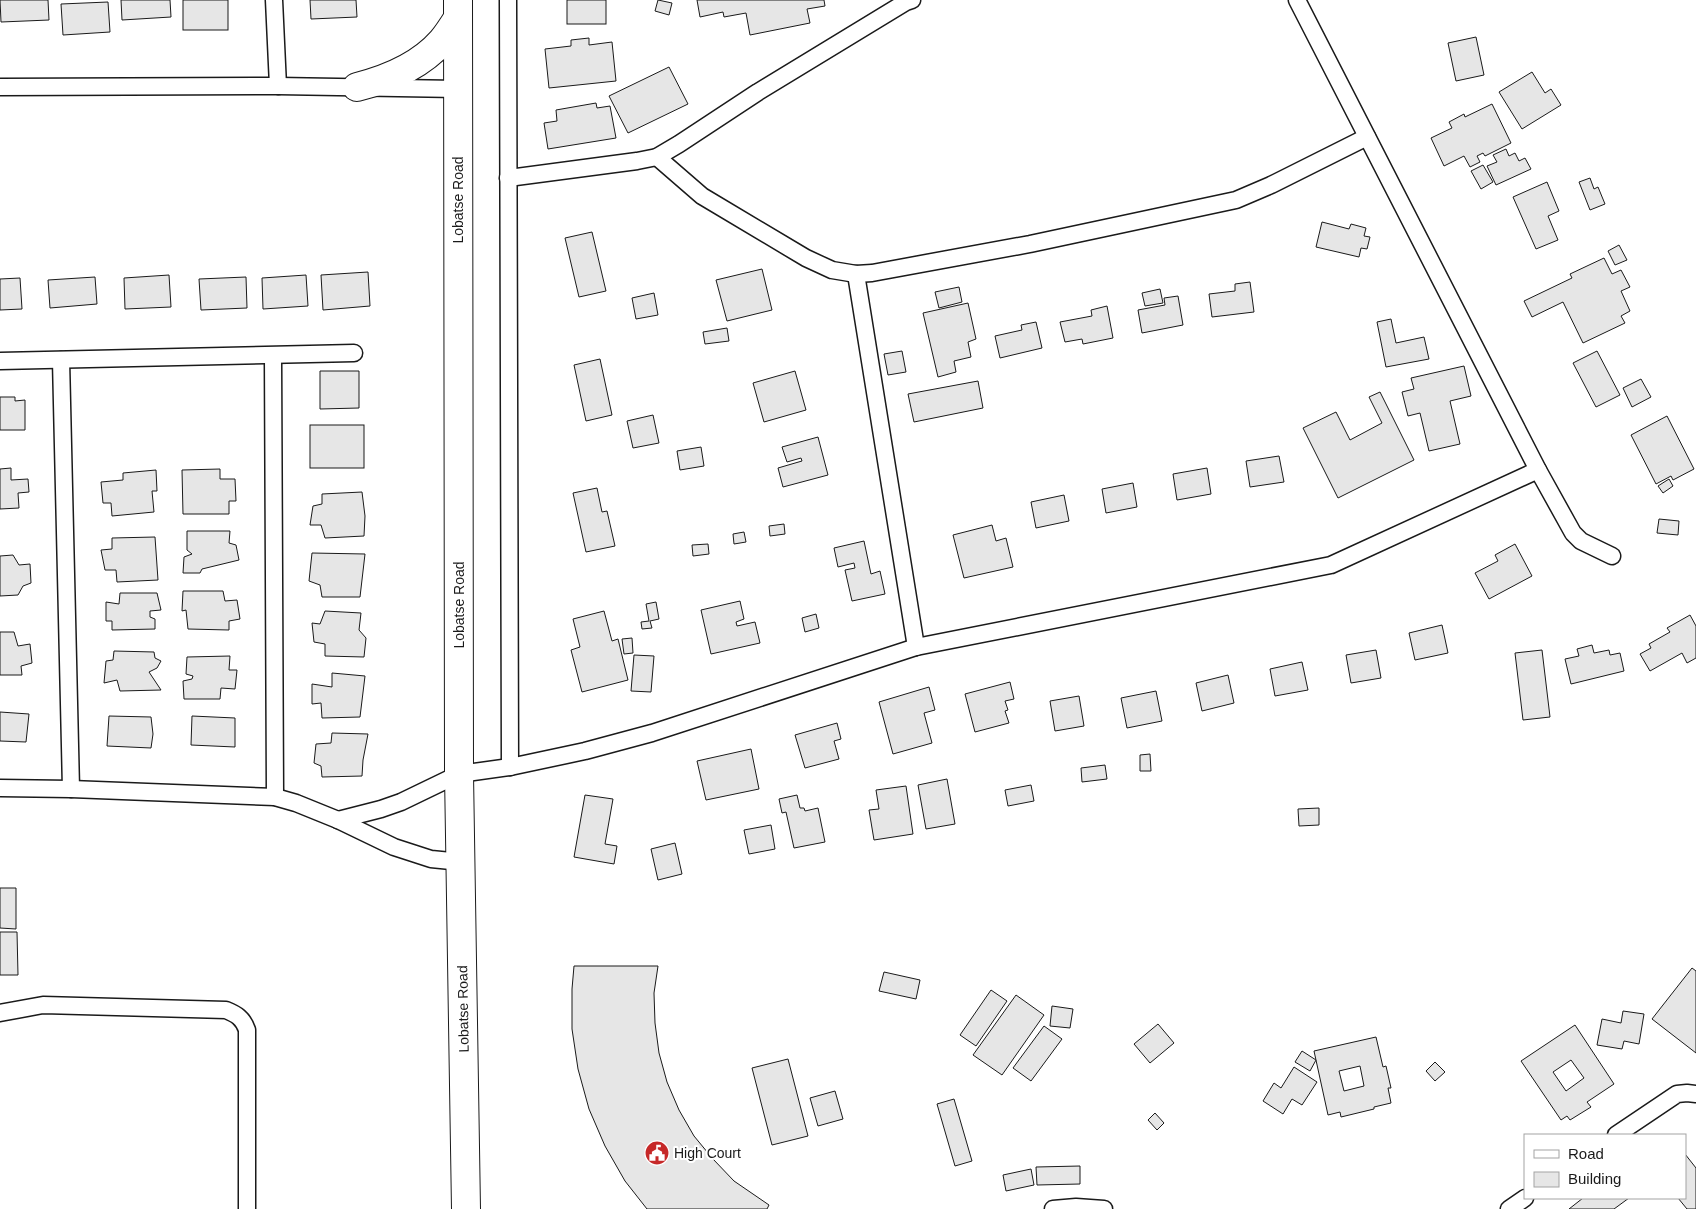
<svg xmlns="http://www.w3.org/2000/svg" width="1696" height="1209" viewBox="0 0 1696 1209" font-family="Arial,sans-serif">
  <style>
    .building { fill: #e6e6e6; stroke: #1a1a1a; fill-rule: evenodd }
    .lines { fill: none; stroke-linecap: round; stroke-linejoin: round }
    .minor-casing { stroke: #1a1a1a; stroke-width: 19 }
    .trunk-casing { stroke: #1a1a1a; stroke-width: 30 }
    .minor { stroke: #fff; stroke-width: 16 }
    .trunk { stroke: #fff; stroke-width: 28 }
    .labels { text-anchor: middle; stroke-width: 4; stroke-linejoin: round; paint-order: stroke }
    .street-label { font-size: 14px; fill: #1a1a1a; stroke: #fff }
    .poi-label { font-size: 14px; fill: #1a1a1a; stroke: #fff; text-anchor: start }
  </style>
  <rect width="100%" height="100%" fill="#fff"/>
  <g class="building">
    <polygon points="0,0 48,0 49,20 1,22"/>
    <polygon points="121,0 170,0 171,17 122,20"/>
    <rect x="183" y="0" width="45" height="30"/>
    <polygon points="310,0 356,0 357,17 311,19"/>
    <rect x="567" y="0" width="39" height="24"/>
    <polygon points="658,0 672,3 669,15 655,11"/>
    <polygon points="697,0 824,0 825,6 807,9 810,23 750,35 746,13 724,17 723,12 700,17"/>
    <polygon points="108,2 110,32 63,35 61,4"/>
    <polygon points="1476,37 1484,75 1456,81 1448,43"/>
    <polygon points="589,38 589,45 612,42 616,81 549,88 545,49 571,46 571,40"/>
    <polygon points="669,67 688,104 628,133 609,96"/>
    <polygon points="1532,72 1545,93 1551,89 1561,105 1522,129 1499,92"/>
    <polygon points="596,103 597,108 610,106 616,138 548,149 544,123 557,121 556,110"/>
    <polygon points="1492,104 1511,143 1485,156 1483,153 1477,156 1480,162 1470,167 1464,156 1444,166 1431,138 1452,128 1449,122 1464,114 1465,117"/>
    <polygon points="1506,149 1509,156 1515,153 1519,161 1525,158 1531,169 1496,185 1487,166 1497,162 1493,155"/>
    <polygon points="1483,165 1493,182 1481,189 1471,171"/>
    <polygon points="1590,178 1594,189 1598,187 1605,204 1590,210 1579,182"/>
    <polygon points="1547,182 1559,211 1548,216 1558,240 1536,249 1513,197"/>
    <polygon points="1322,222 1349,229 1351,224 1366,228 1364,236 1370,237 1367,249 1361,248 1359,257 1316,247"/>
    <polygon points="592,232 606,291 579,297 565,238"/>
    <polygon points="1619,245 1627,260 1615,265 1608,251"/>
    <polygon points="1604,258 1612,274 1621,270 1630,287 1621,291 1630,311 1621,316 1625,323 1583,343 1563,302 1532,317 1524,301 1572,278 1570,274"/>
    <polygon points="762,269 772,310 727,321 716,280"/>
    <polygon points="368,272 370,306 323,310 321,275"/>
    <polygon points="169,275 171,307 125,309 124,278"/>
    <polygon points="306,275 308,306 263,309 262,278"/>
    <polygon points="95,277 97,304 50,308 48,280"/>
    <polygon points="246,277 247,308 201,310 199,279"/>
    <polygon points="20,278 22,309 0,310 0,279"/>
    <polygon points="1250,282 1254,312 1212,317 1209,294 1235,291 1235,284"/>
    <polygon points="959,287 962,302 939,308 935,292"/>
    <polygon points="1160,289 1163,303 1145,306 1142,293"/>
    <polygon points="654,293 658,315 636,319 632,298"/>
    <polygon points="1178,296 1183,325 1142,333 1138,310 1165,305 1164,298"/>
    <polygon points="968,303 976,339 968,342 971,357 954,361 956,372 938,377 923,313"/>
    <polygon points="1107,306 1113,338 1083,344 1082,339 1065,342 1060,322 1092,316 1091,310"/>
    <polygon points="1391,319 1396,343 1424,337 1429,359 1386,367 1377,322"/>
    <polygon points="1036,322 1042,348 1000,358 995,336 1022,330 1021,325"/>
    <polygon points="727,328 729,341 705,344 703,332"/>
    <polygon points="902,351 906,372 888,375 884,354"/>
    <polygon points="1597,351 1620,395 1596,407 1573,363"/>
    <polygon points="600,359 612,415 586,421 574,365"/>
    <polygon points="1464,366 1471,396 1450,401 1460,444 1429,451 1420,413 1408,416 1402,392 1414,389 1411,378"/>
    <polygon points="320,371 359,371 359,408 320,409"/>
    <polygon points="795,371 806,410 764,422 753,383"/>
    <polygon points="1641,379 1651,397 1632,407 1623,388"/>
    <polygon points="978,381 983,408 914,422 908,394"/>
    <polygon points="1380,392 1414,460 1338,498 1303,428 1336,412 1350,440 1382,423 1369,397"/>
    <polygon points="0,397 15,397 15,401 25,400 25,430 0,430"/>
    <polygon points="653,415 659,443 633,448 627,421"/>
    <polygon points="1667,416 1694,469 1673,480 1671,476 1656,484 1631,435"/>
    <rect x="310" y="425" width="54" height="43"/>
    <polygon points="818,437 828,475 783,487 778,468 802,461 801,458 787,462 782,447"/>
    <polygon points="701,447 704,466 680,470 677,451"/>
    <polygon points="1279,456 1284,482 1250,487 1246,461"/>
    <polygon points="11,468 11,480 28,479 29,492 18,493 19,508 0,509 0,469"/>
    <polygon points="1207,468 1211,494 1177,500 1173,474"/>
    <polygon points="220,469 220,479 235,479 236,501 229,501 229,514 183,514 182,470"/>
    <polygon points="156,470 157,491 152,491 154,512 112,516 111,503 103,503 101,482 123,480 123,473"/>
    <polygon points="1669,479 1673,486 1663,493 1658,486"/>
    <polygon points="1133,483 1137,507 1106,513 1102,489"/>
    <polygon points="597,488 602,512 607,511 615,546 586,552 573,493"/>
    <polygon points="362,492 365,516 364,536 325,538 321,525 310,525 313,506 322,504 322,494"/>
    <polygon points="1064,495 1069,521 1036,528 1031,502"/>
    <polygon points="1659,519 1679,521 1678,535 1657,533"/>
    <polygon points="784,524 785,534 770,536 769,526"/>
    <polygon points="992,525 996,541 1006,538 1013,567 964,578 953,535"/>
    <polygon points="187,531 230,531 229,543 236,545 239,560 202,569 200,573 183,573 184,557 192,554 187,550"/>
    <polygon points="744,532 746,542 734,544 733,534"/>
    <polygon points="155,537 158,580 117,582 116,570 105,570 101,550 112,549 112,538"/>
    <polygon points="864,541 871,574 880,571 885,594 852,601 845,570 855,568 854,563 838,567 834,548"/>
    <polygon points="708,544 709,554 693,556 692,545"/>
    <polygon points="1515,544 1532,576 1489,599 1475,573 1498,561 1495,555"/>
    <polygon points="312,553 365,554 360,597 322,597 320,585 309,581"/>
    <polygon points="13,555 19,565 30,564 31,583 23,586 18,595 0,596 0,556"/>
    <polygon points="183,591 223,591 225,601 237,600 240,619 229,621 229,630 188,629 186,610 182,611"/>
    <polygon points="120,593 157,593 161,610 150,611 150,617 155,619 155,629 112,630 112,621 106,621 106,602 119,604"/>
    <polygon points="740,601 744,619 736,622 737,626 755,622 760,643 711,654 701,610"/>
    <polygon points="656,602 659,619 650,621 652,628 642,629 641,622 649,621 646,604"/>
    <polygon points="325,611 361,613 359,630 366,638 364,657 325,656 325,644 314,642 312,623 320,624"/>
    <polygon points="604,611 612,641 618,639 628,680 582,692 571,650 580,647 573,619"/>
    <polygon points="816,614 819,628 805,632 802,618"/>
    <polygon points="1690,615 1696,626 1696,658 1687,663 1682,653 1650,671 1640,654 1651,648 1649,644 1670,632 1667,628"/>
    <polygon points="1442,625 1448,653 1415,660 1409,633"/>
    <polygon points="0,632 14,632 18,646 30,644 32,663 21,666 22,675 0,675"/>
    <polygon points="632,638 633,653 624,654 622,639"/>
    <polygon points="1592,645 1594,653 1609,650 1610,655 1620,653 1624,671 1571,684 1565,659 1579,656 1577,649"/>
    <polygon points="1376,650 1381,678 1351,683 1346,655"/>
    <polygon points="1542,650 1550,717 1523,720 1515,653"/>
    <polygon points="114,651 154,652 155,658 161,661 157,668 149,672 161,690 120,691 117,680 104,683 106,661 113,660"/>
    <polygon points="634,655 654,656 651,692 631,691"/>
    <polygon points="230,656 229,670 237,670 235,689 221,688 220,699 184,699 183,681 192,679 193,676 186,674 187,657"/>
    <polygon points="1302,662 1308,690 1275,696 1270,669"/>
    <polygon points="332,673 365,676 360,717 322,718 321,703 312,704 312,684 332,687"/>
    <polygon points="1228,675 1234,703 1202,711 1196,683"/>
    <polygon points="1010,682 1014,699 1005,701 1008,710 1005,711 1009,723 975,732 965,694"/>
    <polygon points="929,687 935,710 924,713 932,743 893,754 879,702"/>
    <polygon points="1156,691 1162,721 1127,728 1121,698"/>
    <polygon points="1079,696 1084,726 1055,731 1050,701"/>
    <polygon points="0,712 29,714 26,742 0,741"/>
    <polygon points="109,716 151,717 153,734 151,748 107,746"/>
    <polygon points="192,716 235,718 235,747 191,745"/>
    <polygon points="837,723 841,739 834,741 839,759 805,768 795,735"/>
    <polygon points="332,733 368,734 363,760 362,776 322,777 321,766 314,763 316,744 331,743"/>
    <polygon points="751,749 759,789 706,800 697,761"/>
    <polygon points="1150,754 1151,771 1140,771 1140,755"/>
    <polygon points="1105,765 1107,779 1082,782 1081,768"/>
    <polygon points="947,779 955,824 926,829 918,785"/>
    <polygon points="1031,785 1034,801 1008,806 1005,790"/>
    <polygon points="906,786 913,834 874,840 869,810 879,809 876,790"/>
    <polygon points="585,795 613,799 605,844 617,846 614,864 574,857"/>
    <polygon points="797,795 800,808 804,808 805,811 818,808 825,842 794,848 786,812 782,813 779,799"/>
    <polygon points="1319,808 1319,825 1299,826 1298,809"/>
    <polygon points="771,825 775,849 749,854 744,830"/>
    <polygon points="675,843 682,874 658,880 651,849"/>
    <polygon points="0,888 16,888 16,929 0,928"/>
    <polygon points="0,932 17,932 18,975 0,975"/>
    <polygon points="574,966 658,966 654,993 655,1023 659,1053 667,1082 679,1110 694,1136 713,1159 734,1181 769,1205 767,1209 647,1209 625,1181 605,1146 589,1109 578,1069 572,1029 572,989"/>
    <polygon points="1692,968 1696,971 1696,1053 1652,1019"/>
    <polygon points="884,972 920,980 916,999 879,991"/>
    <polygon points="991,990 1007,1001 976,1046 960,1035"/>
    <polygon points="1016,995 1044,1015 1002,1075 973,1055"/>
    <polygon points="1052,1006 1073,1009 1070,1028 1050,1026"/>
    <polygon points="1623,1011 1644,1014 1639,1044 1624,1041 1622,1049 1597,1045 1602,1019 1621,1023"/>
    <polygon points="1158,1024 1174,1043 1150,1063 1134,1044"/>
    <path d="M1575,1025L1614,1084L1587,1102L1591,1107L1570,1120L1567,1116L1561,1120L1521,1061ZM1571,1060L1584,1078L1566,1091L1553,1072Z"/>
    <polygon points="1044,1026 1062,1039 1031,1081 1013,1068"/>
    <path d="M1376,1037L1383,1067L1386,1066L1391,1088H1388L1391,1103L1374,1107V1109L1341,1117L1340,1112L1328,1115L1314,1051ZM1360,1066L1364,1086L1344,1091L1339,1071Z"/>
    <polygon points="1302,1051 1316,1060 1310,1071 1295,1062"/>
    <polygon points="788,1059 808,1136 772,1145 752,1068"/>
    <polygon points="1435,1062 1445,1072 1435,1081 1426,1071"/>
    <polygon points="1294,1067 1317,1082 1302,1105 1292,1099 1283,1114 1263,1101 1274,1083 1281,1088"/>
    <polygon points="835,1091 843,1119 818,1126 810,1098"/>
    <polygon points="954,1099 972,1161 955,1166 937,1104"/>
    <polygon points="1155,1113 1164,1123 1157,1130 1148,1120"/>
    <polygon points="1685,1154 1696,1168 1696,1209 1687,1209 1678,1198 1685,1198"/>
    <polygon points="1080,1166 1080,1184 1037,1185 1036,1167"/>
    <polygon points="1031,1169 1034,1185 1006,1191 1003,1175"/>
    <polygon points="1583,1198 1629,1198 1614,1209 1569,1209"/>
  </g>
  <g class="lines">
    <defs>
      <g id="minor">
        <polyline points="274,0 278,86"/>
        <polyline points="508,0 510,767"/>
        <polyline points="1297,0 1538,470 1573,533 1581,541 1612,556"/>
        <polyline points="0,87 278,86 458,89"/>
        <polyline points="657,157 702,196 806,258 832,270 856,274 872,273 1030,244 1236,200 1271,185 1367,137"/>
        <polyline points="508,178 637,161 657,157 679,144 758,92 906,2 912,0"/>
        <polyline points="856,274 916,647"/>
        <polyline points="273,356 275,797"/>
        <polyline points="61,360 71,789"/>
        <polyline points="0,361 354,353"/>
        <polyline points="0,788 71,789 275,797 296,803 338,820 394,847 431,859 461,862"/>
        <polyline points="338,820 381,809 401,802 459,774 510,767 585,751 652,733 916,647 1331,565 1538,470"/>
        <path d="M0,1013L43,1005L226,1010C236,1014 243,1018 247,1030V1209"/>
        <polyline points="1616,1135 1677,1094 1687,1093 1696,1094"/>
        <polyline points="1053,1209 1076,1207 1104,1209"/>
        <polyline points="1509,1209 1525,1198"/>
      </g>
      <g id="trunk">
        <polyline points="458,0 459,774 466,1209"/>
        <path d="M357,87C389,79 420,66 442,41C448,34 453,26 458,18"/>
      </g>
    </defs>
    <use href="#minor" class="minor-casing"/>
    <use href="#trunk" class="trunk-casing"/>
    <use href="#minor" class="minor"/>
    <use href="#trunk" class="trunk"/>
  </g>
  <defs>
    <symbol id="civic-disc" viewBox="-11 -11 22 22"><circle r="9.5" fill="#c62828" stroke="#fff"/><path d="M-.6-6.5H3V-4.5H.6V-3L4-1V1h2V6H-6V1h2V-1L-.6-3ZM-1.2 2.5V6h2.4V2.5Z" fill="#fff"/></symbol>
  </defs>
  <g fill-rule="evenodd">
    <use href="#civic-disc" x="643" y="1139" width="28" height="28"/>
  </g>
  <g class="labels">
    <g class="street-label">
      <text transform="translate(458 200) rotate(-90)" y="5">Lobatse Road</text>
      <text transform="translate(459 605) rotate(-90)" y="5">Lobatse Road</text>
      <text transform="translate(463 1009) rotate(-91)" y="5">Lobatse Road</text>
    </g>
    <g class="poi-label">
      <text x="674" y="1158">High Court</text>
    </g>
  </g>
  <rect x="1524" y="1134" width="162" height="65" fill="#ffffff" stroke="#a3a3a3"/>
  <rect x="1534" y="1150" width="25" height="8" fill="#ffffff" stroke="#a3a3a3"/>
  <text x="1568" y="1159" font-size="15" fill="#1a1a1a">Road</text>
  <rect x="1534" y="1172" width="25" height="15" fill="#e6e6e6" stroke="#a3a3a3"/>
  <text x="1568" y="1184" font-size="15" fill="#1a1a1a">Building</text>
</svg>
